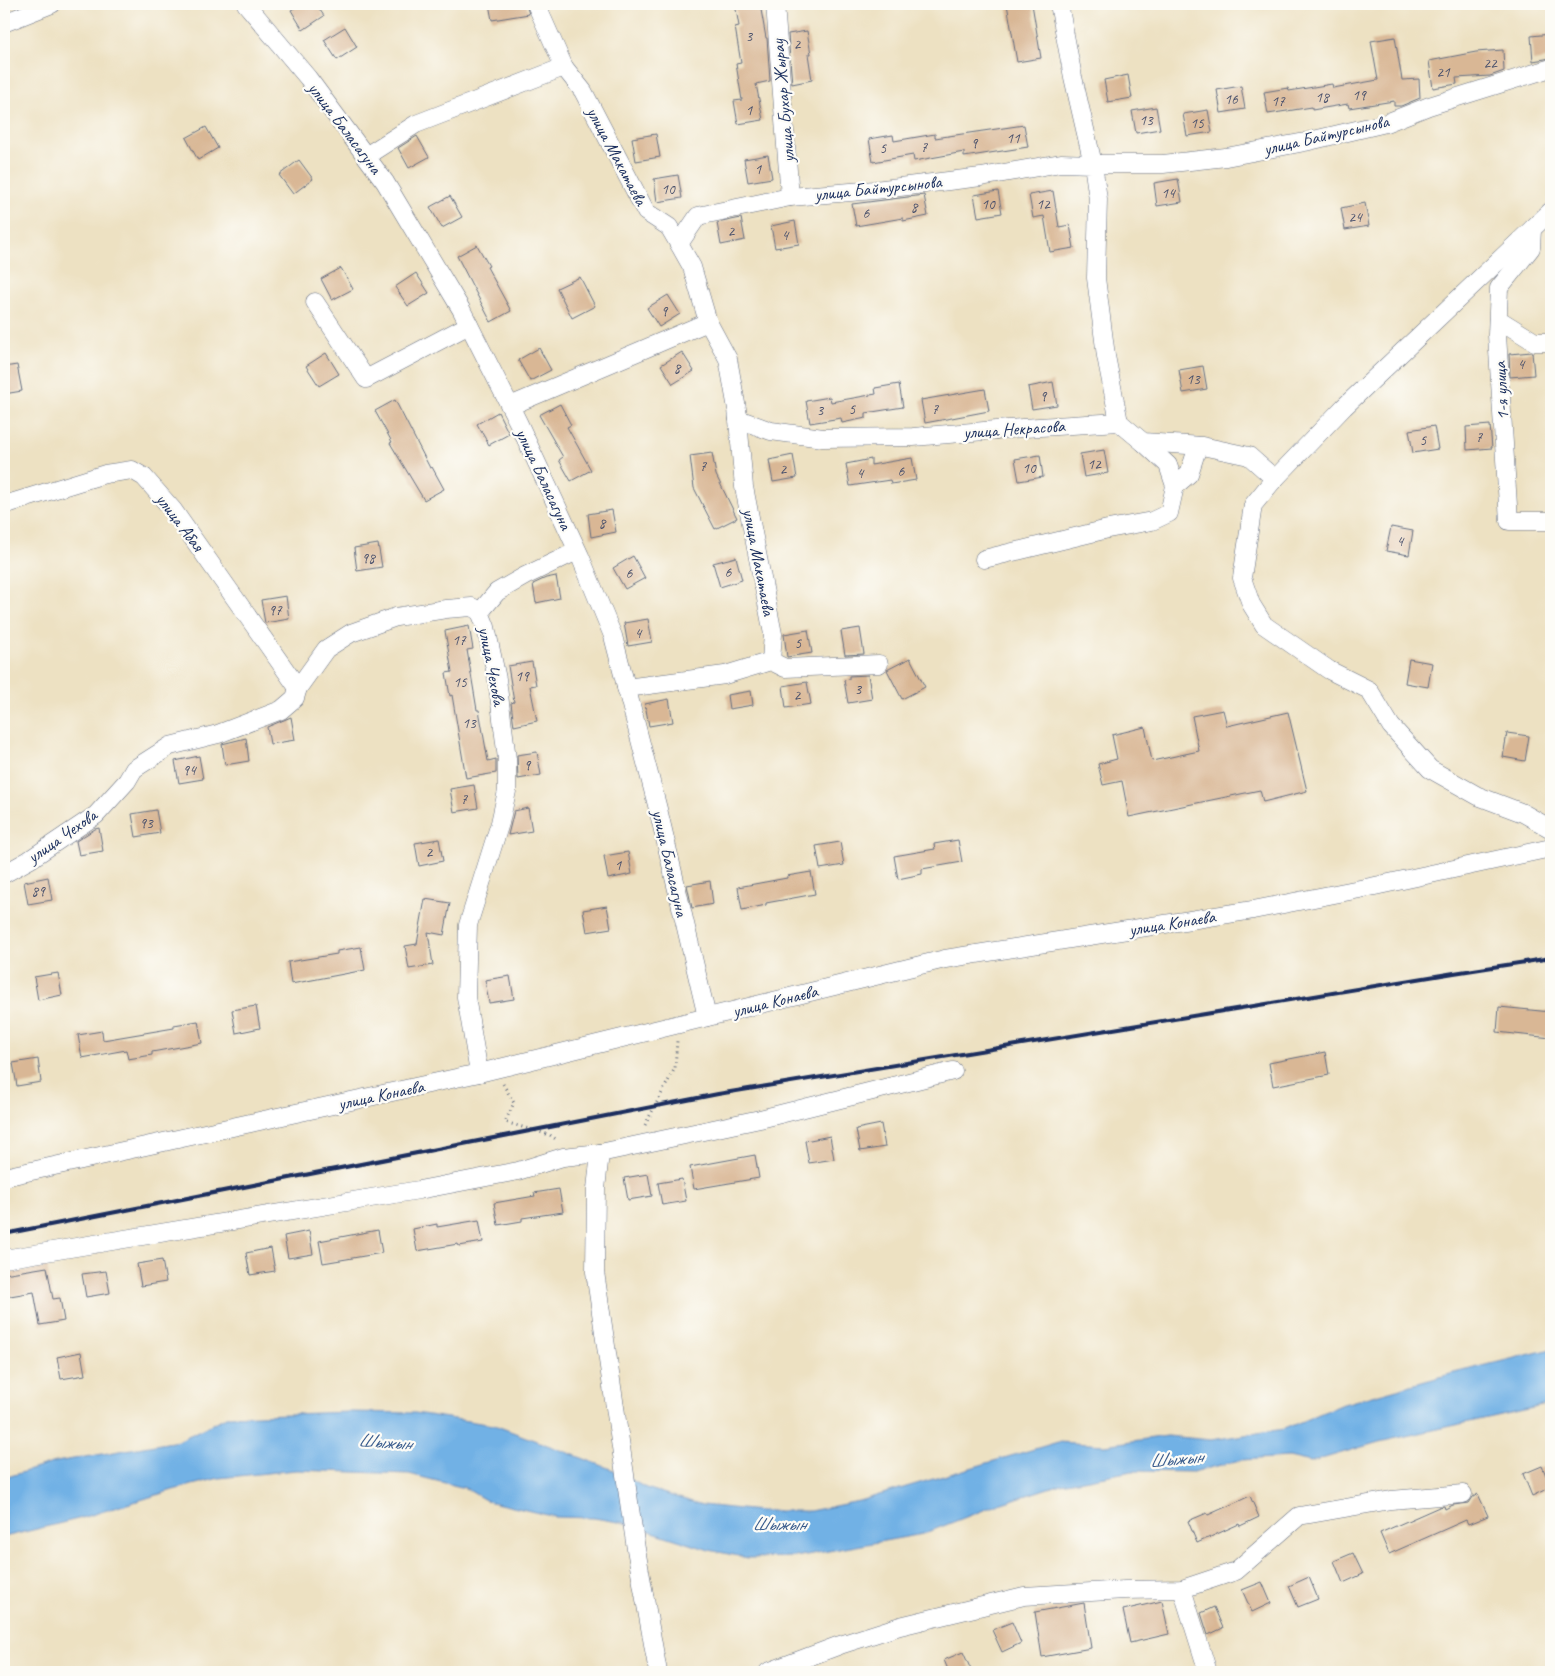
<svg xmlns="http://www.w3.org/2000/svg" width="1555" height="1676" viewBox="0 0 1555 1676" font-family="Caveat,sans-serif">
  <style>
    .water { fill: #71b1e5; stroke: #4670a2 }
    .building { fill: #d9b795 }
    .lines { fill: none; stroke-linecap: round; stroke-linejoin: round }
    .minor-casing { stroke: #646d81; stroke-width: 19 }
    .path { stroke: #646d81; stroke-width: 3; stroke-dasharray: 1 4; stroke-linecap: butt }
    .minor { stroke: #fff; stroke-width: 18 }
    .rail { stroke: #1b2f5e; stroke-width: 4 }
    .labels { text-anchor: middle; stroke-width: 4.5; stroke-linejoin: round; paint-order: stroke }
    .number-label { font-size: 15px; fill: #4a516c }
    .street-label { font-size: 18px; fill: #1b2f5e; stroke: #fdfcf7 }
    .water-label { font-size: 19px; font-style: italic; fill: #395c8d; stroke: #fdfcf7 }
  </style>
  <rect width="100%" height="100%" fill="#fdfcf7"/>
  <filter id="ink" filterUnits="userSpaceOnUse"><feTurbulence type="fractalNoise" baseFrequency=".02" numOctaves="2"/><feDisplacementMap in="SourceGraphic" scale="10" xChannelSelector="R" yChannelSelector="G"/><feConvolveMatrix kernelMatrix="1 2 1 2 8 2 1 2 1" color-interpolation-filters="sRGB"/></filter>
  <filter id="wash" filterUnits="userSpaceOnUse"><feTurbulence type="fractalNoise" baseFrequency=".0096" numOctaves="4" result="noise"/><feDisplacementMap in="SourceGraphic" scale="20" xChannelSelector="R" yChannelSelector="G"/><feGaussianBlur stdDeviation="1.12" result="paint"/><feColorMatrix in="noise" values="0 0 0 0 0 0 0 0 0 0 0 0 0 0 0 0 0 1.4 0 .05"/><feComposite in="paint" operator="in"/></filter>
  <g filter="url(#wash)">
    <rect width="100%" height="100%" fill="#ede1c2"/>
    <polygon class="water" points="1551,1349 1551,1404 1379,1442 1311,1462 1289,1457 1241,1460 1193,1472 1132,1471 1061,1484 999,1504 923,1534 795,1557 748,1558 709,1550 625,1523 594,1518 556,1517 487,1501 465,1488 409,1474 296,1470 219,1478 173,1490 78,1519 4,1537 4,1478 56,1462 178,1441 228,1416 350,1412 415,1413 494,1425 611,1469 646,1488 702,1505 760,1511 810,1511 859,1501 1058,1442 1105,1445 1167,1436 1211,1440 1284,1429 1340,1405 1454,1373"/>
    <g id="blocks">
      <g class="building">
        <polygon points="301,4 316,4 324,16 303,30 291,10"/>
        <polygon points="489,4 526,4 529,14 492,20"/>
        <polygon points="735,4 760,4 766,38 767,38 770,81 756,84 763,120 738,124 734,101 742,100 736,64 741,63 735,27 739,26"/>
        <polygon points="1007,4 1032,4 1041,58 1017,62"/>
        <polygon points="345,27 357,47 337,60 324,40"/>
        <polygon points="807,31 811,54 808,54 812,80 792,84 788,34"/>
        <polygon points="1551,34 1551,58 1533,61 1531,36"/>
        <polygon points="1395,37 1402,80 1419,79 1420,98 1401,106 1394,106 1394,101 1349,108 1348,104 1312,110 1312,107 1268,114 1264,92 1288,88 1289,91 1332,84 1333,88 1378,80 1371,41"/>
        <polygon points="1503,50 1504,71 1490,76 1456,78 1457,84 1433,88 1429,61 1476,52"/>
        <polygon points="1128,75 1132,98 1108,102 1104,80"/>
        <polygon points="1241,86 1245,109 1221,113 1217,90"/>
        <polygon points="1156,107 1160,129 1136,133 1132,111"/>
        <polygon points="1208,110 1212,132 1187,136 1183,114"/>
        <polygon points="1024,125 1028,147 964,157 964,152 914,161 913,155 873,162 869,139 893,135 894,141 935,134 935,138"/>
        <polygon points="206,127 218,148 198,160 186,138"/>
        <polygon points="656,134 660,157 636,161 632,138"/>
        <polygon points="417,136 429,157 409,168 398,148"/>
        <polygon points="768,155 772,178 748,182 744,159"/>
        <polygon points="299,160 313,179 293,194 279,175"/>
        <polygon points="678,175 682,198 657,202 654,179"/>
        <polygon points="1178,179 1182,202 1157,206 1154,183"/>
        <polygon points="998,191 1002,213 978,217 974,195"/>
        <polygon points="1053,191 1059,227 1070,225 1074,248 1050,252 1044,216 1033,218 1029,195"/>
        <polygon points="924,195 928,216 903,221 903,218 856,226 852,204"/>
        <polygon points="450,196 462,217 442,228 430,207"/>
        <polygon points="1365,203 1369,226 1345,230 1341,208"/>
        <polygon points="741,218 745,240 721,245 717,223"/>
        <polygon points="795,221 799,244 775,248 771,226"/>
        <polygon points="477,245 489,266 487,267 511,311 491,322 457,256"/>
        <polygon points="341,268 353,289 332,300 321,279"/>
        <polygon points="416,273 429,293 408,306 395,287"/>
        <polygon points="580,277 595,306 572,318 557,288"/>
        <polygon points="668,295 680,314 659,327 647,308"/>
        <polygon points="539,348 551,370 530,381 518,360"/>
        <polygon points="682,352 694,371 673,384 661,365"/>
        <polygon points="1532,352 1534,375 1510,377 1509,354"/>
        <polygon points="326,353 339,374 319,386 306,366"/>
        <polygon points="17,365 22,391 4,394 4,367"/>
        <polygon points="1203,366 1207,389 1183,393 1179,370"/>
        <polygon points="1053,382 1057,405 1032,409 1028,387"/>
        <polygon points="899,384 903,407 866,413 866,418 842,423 841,418 810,423 806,401 830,397 831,402 876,394 875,388"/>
        <polygon points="985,389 989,411 925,423 921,400"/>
        <polygon points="395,400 430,468 432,467 444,489 424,500 390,443 392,442 375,411"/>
        <polygon points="560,404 571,425 567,427 591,470 571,481 559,460 563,457 539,415"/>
        <polygon points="498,412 509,434 489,445 477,424"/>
        <polygon points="1490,425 1492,448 1467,450 1466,427"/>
        <polygon points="1434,426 1438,449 1413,453 1409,430"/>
        <polygon points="1104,450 1108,473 1084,477 1080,454"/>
        <polygon points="712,453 716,475 737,518 715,529 694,488 690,456"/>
        <polygon points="793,455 797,478 773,482 769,460"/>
        <polygon points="1040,455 1043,477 1019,481 1015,459"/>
        <polygon points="912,458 916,480 891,484 890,480 850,486 846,464 871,459 871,465"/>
        <polygon points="612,510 616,532 591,537 588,514"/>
        <polygon points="1391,527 1413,531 1409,555 1386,551"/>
        <polygon points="378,544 382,567 357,571 354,548"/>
        <polygon points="633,556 645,578 625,589 613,568"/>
        <polygon points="736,557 742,580 720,587 713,563"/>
        <polygon points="556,576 560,598 536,603 533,584 546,578"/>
        <polygon points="286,596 289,619 265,623 261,600"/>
        <polygon points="648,619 652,642 628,646 624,623"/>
        <polygon points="469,626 473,649 467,650 477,710 479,710 488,761 496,759 496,773 466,778 452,695 450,696 446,673 452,672 445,631"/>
        <polygon points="860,628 864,654 845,655 841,631"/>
        <polygon points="808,630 812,653 787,657 784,634"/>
        <polygon points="910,658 925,687 902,699 887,670"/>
        <polygon points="1409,659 1432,663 1428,687 1405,683"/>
        <polygon points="532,662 536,685 530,686 537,721 514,726 511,703 514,702 508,666"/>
        <polygon points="868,675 872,699 848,703 844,680 849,679 849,676"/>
        <polygon points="807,682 811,704 786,708 783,686"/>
        <polygon points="751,691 753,705 729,709 727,695"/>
        <polygon points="669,699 673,722 649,726 645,704"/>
        <polygon points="1223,710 1227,726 1288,712 1307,791 1263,802 1260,790 1129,817 1122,781 1103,785 1098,764 1117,759 1112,735 1145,727 1152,761 1199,751 1192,716"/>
        <polygon points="291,717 295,740 270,744 267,727"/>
        <polygon points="1507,733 1529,736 1525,761 1503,757"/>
        <polygon points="246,738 249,761 225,765 222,744"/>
        <polygon points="537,752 541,775 518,779 517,755"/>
        <polygon points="199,756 203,779 179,783 175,761"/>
        <polygon points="474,785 478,808 454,812 450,789"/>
        <polygon points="528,808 532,831 508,835 514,811"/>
        <polygon points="156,810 160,833 136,837 132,814"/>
        <polygon points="99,828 103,851 79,855 76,841 95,829"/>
        <polygon points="439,839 443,861 419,866 415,843"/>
        <polygon points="958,840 962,862 922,869 922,874 898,879 894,856 935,849 934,844"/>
        <polygon points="840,842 844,865 820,869 816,846"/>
        <polygon points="628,852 632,874 608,879 604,856"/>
        <polygon points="811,872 815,894 766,903 766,905 742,910 738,887 787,878 787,876"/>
        <polygon points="48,877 52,900 28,904 24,882"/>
        <polygon points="710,881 713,904 692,908 687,885"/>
        <polygon points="425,899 450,903 444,935 428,932 433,965 409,969 405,946 417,944"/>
        <polygon points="607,906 611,928 587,932 583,910"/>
        <polygon points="361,947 365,970 291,984 288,962 337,954 337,951"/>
        <polygon points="58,973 62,995 38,1000 34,977"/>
        <polygon points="510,976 514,999 489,1003 485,980"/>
        <polygon points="256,1006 260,1028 236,1033 232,1010"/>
        <polygon points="1499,1007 1551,1012 1551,1038 1497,1032"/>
        <polygon points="198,1021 202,1043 152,1052 152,1055 128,1059 126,1050 82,1058 78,1035 102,1031 103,1040 174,1028 174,1025"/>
        <polygon points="1325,1052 1329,1075 1273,1086 1269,1063"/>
        <polygon points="38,1059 41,1082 17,1086 13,1063"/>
        <polygon points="881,1124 885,1147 860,1151 856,1129"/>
        <polygon points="830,1136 834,1159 809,1163 805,1141"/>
        <polygon points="755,1155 759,1178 694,1189 690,1167"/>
        <polygon points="648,1174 652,1196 628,1200 624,1178"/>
        <polygon points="682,1179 686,1201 662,1205 658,1183"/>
        <polygon points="559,1189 563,1212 522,1218 522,1221 498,1225 494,1203 535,1196 534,1193"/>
        <polygon points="479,1220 483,1242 459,1246 458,1244 417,1251 413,1229 437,1224 437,1227"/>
        <polygon points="378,1230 382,1253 323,1263 319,1241"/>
        <polygon points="309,1231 313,1254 288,1258 284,1236"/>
        <polygon points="271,1248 275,1271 250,1275 246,1253"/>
        <polygon points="162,1260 166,1282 141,1286 137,1264"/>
        <polygon points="47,1267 53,1299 60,1298 64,1321 40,1325 34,1292 4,1297 4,1274"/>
        <polygon points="106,1271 110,1293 86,1297 82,1274"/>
        <polygon points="81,1352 85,1375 61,1379 57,1357"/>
        <polygon points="1542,1466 1551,1487 1532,1496 1523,1474"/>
        <polygon points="1478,1494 1488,1516 1468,1524 1466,1520 1389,1554 1380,1533 1439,1507 1444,1506 1445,1509 1453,1505 1469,1503 1473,1497"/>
        <polygon points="1250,1496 1259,1517 1240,1526 1239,1524 1197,1543 1188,1521 1207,1513 1208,1515"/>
        <polygon points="1353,1553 1363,1574 1343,1583 1334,1561"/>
        <polygon points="1309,1577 1318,1599 1298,1607 1289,1586"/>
        <polygon points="1262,1582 1271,1603 1252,1612 1242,1590"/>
        <polygon points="1162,1601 1169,1634 1130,1643 1123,1610"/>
        <polygon points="1084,1603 1091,1648 1042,1657 1035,1612"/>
        <polygon points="1214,1607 1223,1628 1208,1635 1201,1613"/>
        <polygon points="1012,1622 1021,1643 1002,1652 992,1630"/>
        <polygon points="963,1652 972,1672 949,1672 944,1660"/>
      </g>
    </g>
  </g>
  <g filter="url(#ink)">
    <use href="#blocks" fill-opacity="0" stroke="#646d81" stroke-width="1"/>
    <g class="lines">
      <defs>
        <g id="minor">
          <polyline points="246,4 308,78 385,182 461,309 518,422 580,556 613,636 658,809 707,1017"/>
          <polyline points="775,4 790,197"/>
          <polyline points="1059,4 1073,77 1093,164 1163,164 1226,157 1305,142 1386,123 1429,106 1551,68"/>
          <polyline points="4,23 52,4"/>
          <polyline points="366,156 416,124 564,67 536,4"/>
          <polyline points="1551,211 1344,407 1271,483 1253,505 1242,578 1251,604 1264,625 1329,670 1369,690 1391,726 1430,769 1478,796 1523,813 1551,829"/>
          <polyline points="1532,229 1531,248 1499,288 1497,335 1509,521 1551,521"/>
          <polyline points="679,244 698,216 790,197 875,190 981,177 1061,163 1093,164 1098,199 1096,278 1106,356 1119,422"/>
          <polyline points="315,302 366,379 469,325"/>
          <polyline points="1498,319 1535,342 1551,342"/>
          <polyline points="510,406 708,322 692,267 679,244 669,227 646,212 583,91 564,67"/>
          <polyline points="738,419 771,431 823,438 913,437 1008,429 1119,422 1143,442 1202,446 1249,456 1275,479"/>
          <polyline points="1175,486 1189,474 1198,446"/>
          <polyline points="4,505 105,474 132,470 144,477 173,510 298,688"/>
          <polyline points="984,559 1108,529 1152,521 1169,513 1175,486 1168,465 1143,442"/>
          <polyline points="480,612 497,592 525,576 577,551"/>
          <polyline points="771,661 785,668 879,664"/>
          <polyline points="626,688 725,675 771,661 773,634 744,487 737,409 728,359 708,322"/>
          <polyline points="4,874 29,860 96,815 127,781 134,769 170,746 218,734 281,710 295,698 298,688 326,649 351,633 396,617 446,609 472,607 480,612 486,627 497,679 507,759 507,791 500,823 468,925 466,997 479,1073"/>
          <polyline points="600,1153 596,1189 595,1272 636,1549 658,1672"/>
          <polyline points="4,1177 479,1073 945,959 1253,910 1375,886 1551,848"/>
          <polyline points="4,1259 419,1190 518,1171 563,1157 600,1153 760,1119 953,1071"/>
          <polyline points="1182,1589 1208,1672"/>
          <polyline points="768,1672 840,1645 900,1626 1024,1596 1125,1590 1182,1589 1236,1571 1299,1516 1391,1500 1463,1494"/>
        </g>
      </defs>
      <use href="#minor" class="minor-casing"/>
      <g class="path">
        <polyline points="503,1084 514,1103 505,1122 550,1135 557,1140"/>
        <polyline points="645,1125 675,1068 677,1041"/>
      </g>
      <use href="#minor" class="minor"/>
      <polyline class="rail" points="4,1234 718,1094 1454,973 1551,958"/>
    </g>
  </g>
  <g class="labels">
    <g class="number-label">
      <text x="749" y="41">3</text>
      <text x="797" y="49">2</text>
      <text x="1490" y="68">22</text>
      <text x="1443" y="77">21</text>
      <text x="1359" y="100">19</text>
      <text x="1322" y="102">18</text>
      <text x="1231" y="104">16</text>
      <text x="1278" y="106">17</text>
      <text x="749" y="115">1</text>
      <text x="1146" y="125">13</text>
      <text x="1197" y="128">15</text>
      <text x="1013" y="143">11</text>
      <text x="974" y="148">9</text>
      <text x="924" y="152">7</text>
      <text x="883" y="153">5</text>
      <text x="758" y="174">1</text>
      <text x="668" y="194">10</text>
      <text x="1168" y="198">14</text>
      <text x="988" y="209">10</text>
      <text x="1043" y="209">12</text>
      <text x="914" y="212">8</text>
      <text x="866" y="218">6</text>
      <text x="1355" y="222">24</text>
      <text x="731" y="236">2</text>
      <text x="785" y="240">4</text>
      <text x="664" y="316">9</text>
      <text x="1521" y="369">4</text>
      <text x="677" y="373">8</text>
      <text x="1193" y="384">13</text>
      <text x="1043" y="401">9</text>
      <text x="852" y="414">5</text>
      <text x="935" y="414">7</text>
      <text x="820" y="415">3</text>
      <text x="1479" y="442">7</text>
      <text x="1423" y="445">5</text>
      <text x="1094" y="469">12</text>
      <text x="703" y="471">7</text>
      <text x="1029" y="473">10</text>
      <text x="783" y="474">2</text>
      <text x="901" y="476">6</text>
      <text x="860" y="478">4</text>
      <text x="602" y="528">8</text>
      <text x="1400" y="546">4</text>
      <text x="368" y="563">98</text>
      <text x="728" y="577">6</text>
      <text x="629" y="578">6</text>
      <text x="275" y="615">97</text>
      <text x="638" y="638">4</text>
      <text x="459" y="645">17</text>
      <text x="798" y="648">5</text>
      <text x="522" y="681">19</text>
      <text x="460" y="687">15</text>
      <text x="858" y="694">3</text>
      <text x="797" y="700">2</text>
      <text x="469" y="728">13</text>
      <text x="527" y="770">9</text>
      <text x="189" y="775">94</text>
      <text x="464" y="804">7</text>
      <text x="146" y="828">93</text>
      <text x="429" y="857">2</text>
      <text x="618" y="870">1</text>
      <text x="38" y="896">89</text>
    </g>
    <g class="street-label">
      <text transform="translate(783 101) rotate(-95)" y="6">улица Бухар Жырау</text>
      <text transform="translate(345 128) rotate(53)" y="6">улица Баласагуна</text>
      <text transform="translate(1326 135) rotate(-13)" y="6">улица Байтурсынова</text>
      <text transform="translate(617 156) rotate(62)" y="6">улица Макатаева</text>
      <text transform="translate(878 188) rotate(-6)" y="6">улица Байтурсынова</text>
      <text transform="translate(1501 391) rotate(-93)" y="6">1-я улица</text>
      <text transform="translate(1014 429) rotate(-4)" y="6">улица Некрасова</text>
      <text transform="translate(544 479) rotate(65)" y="6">улица Баласагуна</text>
      <text transform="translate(180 522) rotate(53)" y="6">улица Абая</text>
      <text transform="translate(759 562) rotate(79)" y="6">улица Макатаева</text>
      <text transform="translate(492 666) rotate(79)" y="6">улица Чехова</text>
      <text transform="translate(62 836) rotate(-35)" y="6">улица Чехова</text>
      <text transform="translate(670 863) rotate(77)" y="6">улица Баласагуна</text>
      <text transform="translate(1172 923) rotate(-9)" y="6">улица Конаева</text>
      <text transform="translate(775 1001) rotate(-14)" y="6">улица Конаева</text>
      <text transform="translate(381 1095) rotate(-12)" y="6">улица Конаева</text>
    </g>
    <g class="water-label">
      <text transform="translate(385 1441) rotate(4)" y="7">Шыжын</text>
      <text transform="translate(1176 1458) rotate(-5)" y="7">Шыжын</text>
      <text x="779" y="1530">Шыжын</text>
    </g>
  </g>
  <rect width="1555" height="1676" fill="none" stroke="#fdfcf7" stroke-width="20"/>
</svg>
